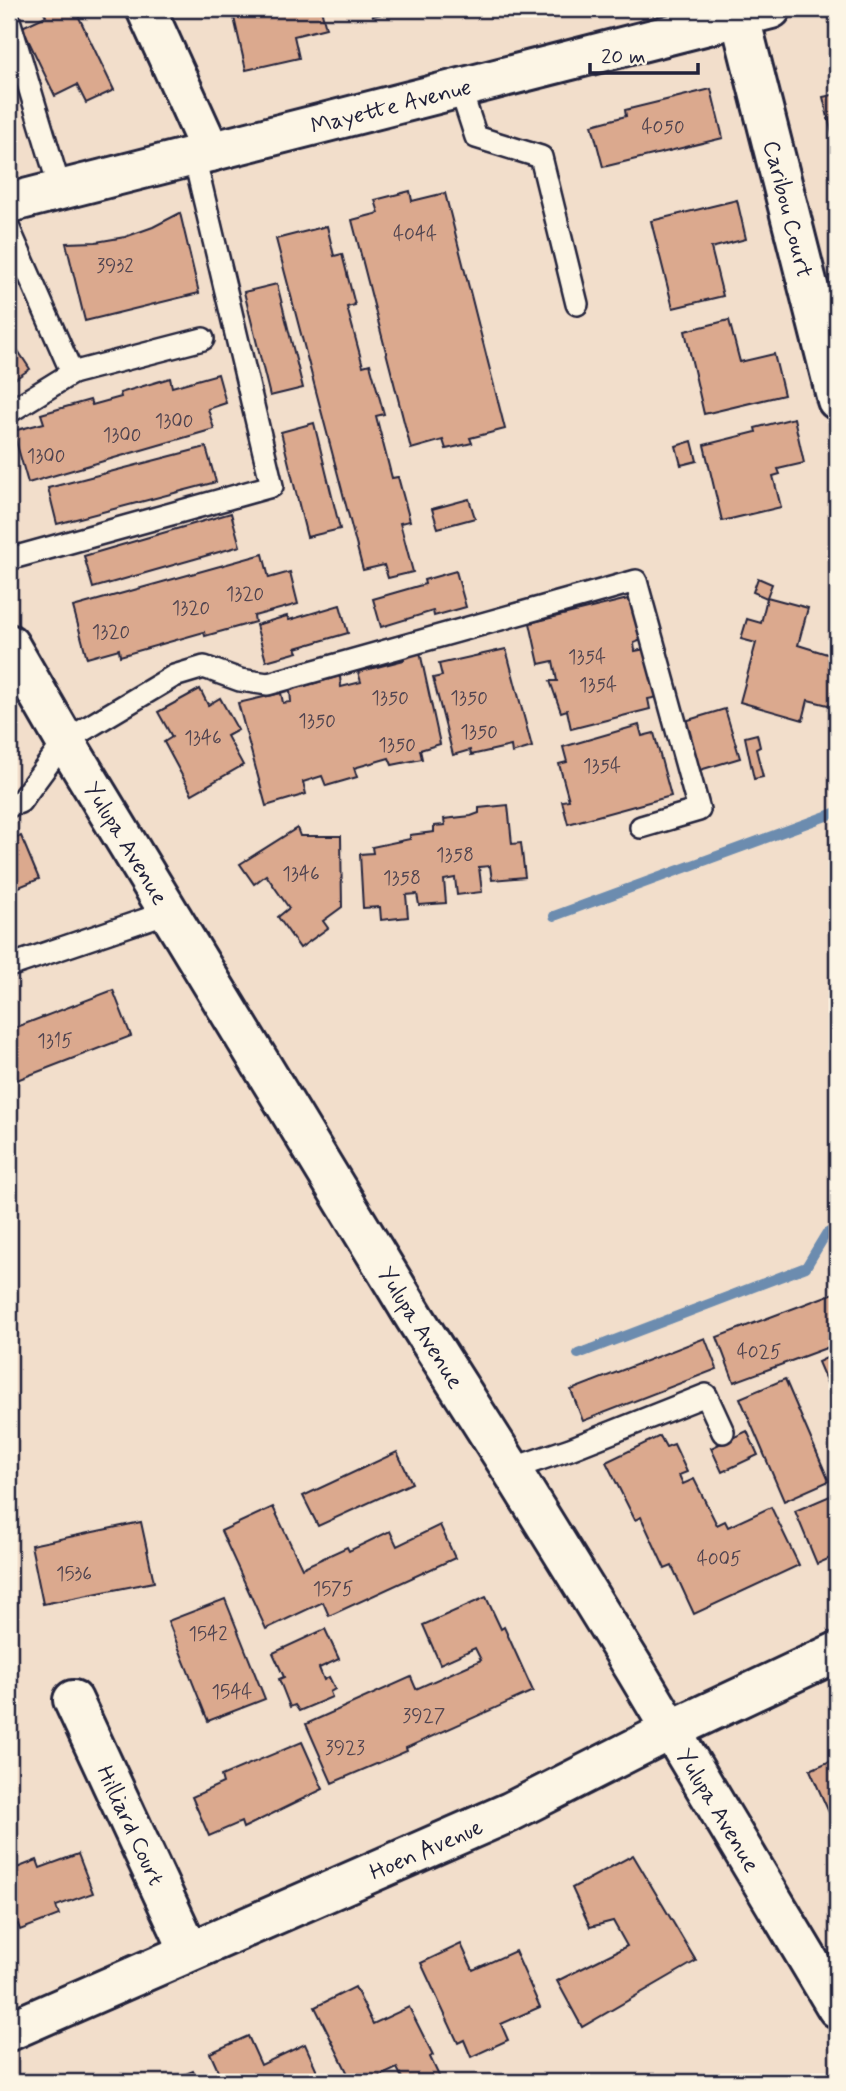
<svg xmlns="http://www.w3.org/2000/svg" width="846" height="2091" viewBox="0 0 846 2091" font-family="Mynerve,sans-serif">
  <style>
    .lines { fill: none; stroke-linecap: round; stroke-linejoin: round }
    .stream { stroke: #6c8caf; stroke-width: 10 }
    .building { fill: #dba98e; stroke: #22223b; stroke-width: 2 }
    .lane-casing { stroke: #22223b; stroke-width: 26 }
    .street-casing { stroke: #22223b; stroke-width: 44 }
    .secondary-casing { stroke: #22223b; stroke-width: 44 }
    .lane { stroke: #fcf5e5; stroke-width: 21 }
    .street { stroke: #fcf5e5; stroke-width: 38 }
    .secondary { stroke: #fcf5e5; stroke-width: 38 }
    .labels { text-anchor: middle; stroke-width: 5; stroke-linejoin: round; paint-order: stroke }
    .number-label { font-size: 19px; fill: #504450 }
    .street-label { font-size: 23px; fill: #22223b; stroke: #fcf5e5 }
  </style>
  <rect width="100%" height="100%" fill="#f2decb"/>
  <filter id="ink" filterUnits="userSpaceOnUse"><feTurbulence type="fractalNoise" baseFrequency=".0143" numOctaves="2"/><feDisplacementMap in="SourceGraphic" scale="14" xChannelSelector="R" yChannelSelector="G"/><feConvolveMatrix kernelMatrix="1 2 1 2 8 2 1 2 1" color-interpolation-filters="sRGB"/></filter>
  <g filter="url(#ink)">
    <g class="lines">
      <g class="stream">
        <polyline points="554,916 837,812"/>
        <polyline points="578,1354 806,1267 826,1234 837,1228"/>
      </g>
    </g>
    <g class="building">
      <polygon points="42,9 75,9 114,90 86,103 77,85 55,96 22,27 46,16"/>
      <polygon points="232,9 321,9 326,28 294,36 299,58 246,70"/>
      <polygon points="371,9 404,9 373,16"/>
      <polygon points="711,89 723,138 603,167 592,125 626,116 625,110"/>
      <polygon points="837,94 837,141 834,142 823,97"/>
      <polygon points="410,191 412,201 445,193 505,429 470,438 472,443 446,449 443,440 411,449 352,220 379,213 375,200"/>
      <polygon points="737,200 746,239 711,248 723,296 673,308 651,221"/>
      <polygon points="180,213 199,293 85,321 66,243 96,242 125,237 153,227"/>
      <polygon points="327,226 334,256 342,254 355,305 347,307 363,366 370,364 384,414 376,416 392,478 398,477 410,521 400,523 413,572 388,578 384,565 363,570 276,239"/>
      <polygon points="277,284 303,388 270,396 244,292"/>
      <polygon points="729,320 740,362 774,354 784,395 704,414 685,331"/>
      <polygon points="9,337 30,369 9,383"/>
      <polygon points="218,374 226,403 208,409 214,429 28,483 13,431 44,423 41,414 90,400 92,405 121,397 120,393 170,378 172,387"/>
      <polygon points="794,418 804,463 778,469 780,474 773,476 781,507 722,521 704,445 756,432 755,428"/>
      <polygon points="314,423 340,529 307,537 281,432"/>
      <polygon points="692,441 697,461 681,465 676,446"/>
      <polygon points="206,447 216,482 57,524 48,488"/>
      <polygon points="469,499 475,518 438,528 432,509"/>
      <polygon points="231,513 240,546 93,588 84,556"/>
      <polygon points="263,554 269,578 290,572 298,604 254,616 255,622 205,636 204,632 120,656 119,649 87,658 73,607"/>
      <polygon points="456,571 466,607 434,616 433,611 381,627 373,599 425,584 424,580"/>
      <polygon points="758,578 772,584 767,597 808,608 798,645 837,657 837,688 832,706 808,700 803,720 740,702 756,643 741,639 747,619 761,623 767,598 753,592"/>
      <polygon points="632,598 644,639 634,643 635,651 645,649 658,697 648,699 650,709 571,729 567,710 561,712 550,681 557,681 553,661 539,664 530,623"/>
      <polygon points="340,605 348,633 296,648 298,652 266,661 256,625 287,616 289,620"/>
      <polygon points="506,649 532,747 512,753 511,746 471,755 470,750 453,755 433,678 442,676 439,664"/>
      <polygon points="420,652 440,744 420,750 422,759 392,765 389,758 354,768 357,777 326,786 322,776 303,782 306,794 266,806 238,703 281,693 283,703 291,702 290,690 340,676 341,687 361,682 358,672 404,660 403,655"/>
      <polygon points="200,689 208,705 220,698 238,730 227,736 243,765 192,794 164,742 172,737 158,712"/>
      <polygon points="725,709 740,758 700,770 685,721"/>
      <polygon points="639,725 642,736 654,733 671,796 568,824 562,801 569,800 559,764 567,762 563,747"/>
      <polygon points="757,734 760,747 756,749 763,777 754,779 745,737"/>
      <polygon points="508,805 512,844 521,843 525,877 492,880 490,866 479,867 482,892 457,895 455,878 444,880 446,903 419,905 417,894 406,895 408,917 381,920 380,907 363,908 360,854 373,853 372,847 410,839 410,835 434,832 434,826 445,825 444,819 471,816 479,813 479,808"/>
      <polygon points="297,828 300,836 341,836 342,907 323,921 328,928 300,948 278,917 289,908 266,875 254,884 240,864"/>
      <polygon points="21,836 39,879 9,891 9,841"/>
      <polygon points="113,990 131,1036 9,1083 9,1030"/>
      <polygon points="837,1292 837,1344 734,1382 717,1337"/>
      <polygon points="705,1338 717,1369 583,1421 571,1390"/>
      <polygon points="837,1353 837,1406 818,1362"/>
      <polygon points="785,1379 829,1481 784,1501 740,1398"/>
      <polygon points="747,1431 758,1455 722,1472 711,1448"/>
      <polygon points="660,1436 666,1447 674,1444 687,1472 679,1475 683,1484 694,1479 717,1525 725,1521 728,1527 771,1507 799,1565 694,1614 672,1566 665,1569 641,1517 635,1520 606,1462"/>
      <polygon points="397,1452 412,1483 318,1526 303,1496"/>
      <polygon points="837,1493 837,1555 817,1564 795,1511"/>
      <polygon points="273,1507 302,1568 347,1547 349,1551 390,1531 397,1546 440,1525 455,1558 329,1616 323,1602 266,1629 221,1531"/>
      <polygon points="141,1522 154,1582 43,1604 31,1545"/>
      <polygon points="486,1597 501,1629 504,1627 533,1691 406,1748 407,1751 332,1783 306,1724 411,1677 416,1689 481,1660 475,1648 440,1664 423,1625"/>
      <polygon points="225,1599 265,1699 208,1721 168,1621"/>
      <polygon points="325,1629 339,1659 319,1668 324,1680 329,1677 335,1689 330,1692 332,1697 299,1711 295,1705 290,1707 279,1679 284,1677 273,1653"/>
      <polygon points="302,1742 323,1789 243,1828 241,1822 209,1836 192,1797 223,1783 221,1776"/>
      <polygon points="837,1758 837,1828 836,1828 810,1770"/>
      <polygon points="78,1854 93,1893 56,1906 59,1915 20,1930 18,1924 9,1928 9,1871 37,1860 40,1868"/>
      <polygon points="633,1855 696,1961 582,2027 557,1981 627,1946 613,1921 590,1927 572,1888"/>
      <polygon points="461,1944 473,1970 515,1951 540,2007 501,2024 508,2040 471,2057 464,2040 458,2043 421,1963"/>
      <polygon points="355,1987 373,2024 409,2007 433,2055 430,2057 440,2078 431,2082 404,2082 397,2068 368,2082 352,2082 315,2007"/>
      <polygon points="248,2036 261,2065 305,2044 322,2082 217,2082 215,2077 220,2075 210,2053"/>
      <polygon points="193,2071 198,2082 165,2082"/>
    </g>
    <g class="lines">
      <defs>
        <g id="lane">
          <polyline points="9,20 60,189"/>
          <polyline points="460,88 476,137 541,157 577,304"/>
          <polyline points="9,229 72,373 9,412"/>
          <polyline points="72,373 203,339"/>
          <polyline points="9,559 272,486 194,156"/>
          <polyline points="9,806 20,802 65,741 174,676 204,667 240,680 268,684 636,581 699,810 641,827"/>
          <polyline points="9,966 168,912"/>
          <polyline points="511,1469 570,1449 706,1395 723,1432"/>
        </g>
        <g id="street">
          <polyline points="146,9 211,152"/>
          <path id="s1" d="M740,17L837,400"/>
          <path id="s2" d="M9,203L771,9"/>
          <path id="s3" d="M73,1700L189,1950"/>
        </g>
        <g id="secondary">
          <path id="s4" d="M9,644L65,741L415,1318L511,1469L634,1668L837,2008"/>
          <path id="s5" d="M9,2031L510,1812L671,1730L837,1652"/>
        </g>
      </defs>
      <use href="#lane" class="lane-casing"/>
      <use href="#street" class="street-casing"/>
      <use href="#secondary" class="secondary-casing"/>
      <use href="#lane" class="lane"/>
      <use href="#street" class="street"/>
      <use href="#secondary" class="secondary"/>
    </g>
  </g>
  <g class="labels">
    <g class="number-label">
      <text x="663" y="133">4050</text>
      <text x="415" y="240">4044</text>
      <text x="115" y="272">3932</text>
      <text x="174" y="427">1300</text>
      <text x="122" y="441">1300</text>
      <text x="46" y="462">1300</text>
      <text x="245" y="600">1320</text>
      <text x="191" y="614">1320</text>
      <text x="111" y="638">1320</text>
      <text x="587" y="663">1354</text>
      <text x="598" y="691">1354</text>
      <text x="390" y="704">1350</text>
      <text x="469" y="704">1350</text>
      <text x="317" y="727">1350</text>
      <text x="479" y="738">1350</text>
      <text x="203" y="744">1346</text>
      <text x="397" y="751">1350</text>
      <text x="602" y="772">1354</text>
      <text x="455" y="861">1358</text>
      <text x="301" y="880">1346</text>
      <text x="402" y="884">1358</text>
      <text x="55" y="1047">1315</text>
      <text x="759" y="1358">4025</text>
      <text x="719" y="1565">4005</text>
      <text x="74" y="1580">1536</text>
      <text x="333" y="1595">1575</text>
      <text x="208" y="1640">1542</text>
      <text x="232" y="1698">1544</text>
      <text x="424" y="1722">3927</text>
      <text x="345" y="1754">3923</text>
    </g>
    <g class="street-label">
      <text dy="8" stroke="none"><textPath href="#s2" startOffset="394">Mayette Avenue</textPath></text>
      <text dy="8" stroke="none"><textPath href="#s1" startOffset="198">Caribou Court</textPath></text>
      <text dy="8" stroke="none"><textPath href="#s4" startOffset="231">Yulupa Avenue</textPath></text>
      <text dy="8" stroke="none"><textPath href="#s4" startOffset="798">Yulupa Avenue</textPath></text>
      <text dy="8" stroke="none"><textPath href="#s4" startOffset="1365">Yulupa Avenue</textPath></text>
      <text dy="8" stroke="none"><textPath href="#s3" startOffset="138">Hilliard Court</textPath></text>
      <text dy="8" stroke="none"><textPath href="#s5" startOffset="455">Hoen Avenue</textPath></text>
    </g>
  </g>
  <rect width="846" height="2091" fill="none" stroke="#fcf5e5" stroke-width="35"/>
  <rect x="18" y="18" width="811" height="2056" fill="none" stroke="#22223b" stroke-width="2.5" filter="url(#ink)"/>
  <path d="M590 63v10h108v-10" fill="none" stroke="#22223b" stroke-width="3.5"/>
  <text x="601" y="63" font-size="21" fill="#22223b" stroke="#fcf5e5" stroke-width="5" paint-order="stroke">20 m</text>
</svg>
